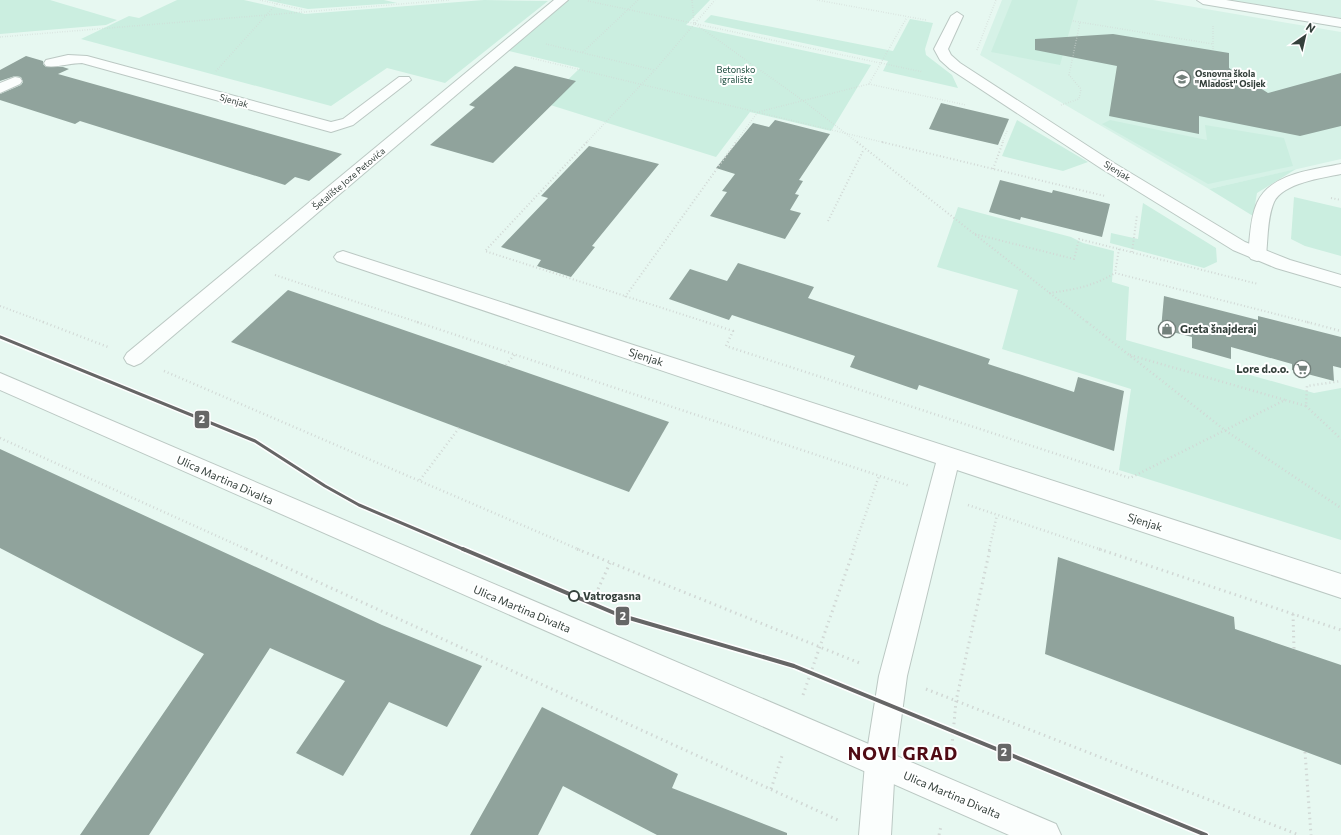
<svg xmlns="http://www.w3.org/2000/svg" width="1341" height="835" viewBox="0 0 1341 835" font-family="Commissioner,sans-serif">
  <style>
    .built { fill: #d6f2e7 }
    .green { fill: #cbeee0 }
    .building { fill: #90a39c }
    .lines { fill: none; stroke-linecap: round; stroke-linejoin: round }
    .lane-casing { stroke: #bbc8c3; stroke-width: 2 }
    .street-casing { stroke: #bbc8c3; stroke-width: 2 }
    .secondary-casing { stroke: #bbc8c3; stroke-width: 2 }
    .path-far3 { stroke: #d1d8d5; stroke-width: 1.5; stroke-dasharray: 0.5 2; stroke-linecap: butt }
    .path-far2 { stroke: #d1d8d5; stroke-width: 2; stroke-dasharray: 1 2.5; stroke-linecap: butt }
    .path-far1 { stroke: #d1d8d5; stroke-width: 2.5; stroke-dasharray: 1 3; stroke-linecap: butt }
    .path { stroke: #d1d8d5; stroke-width: 3; stroke-dasharray: 1.5 4; stroke-linecap: butt }
    .lane { fill: #fbfefd; fill-rule: evenodd }
    .street { fill: #fbfefd; fill-rule: evenodd }
    .secondary { fill: #fbfefd; fill-rule: evenodd }
    .tram-1-far1-casing { stroke: #fff; stroke-width: 6 }
    .tram-1-casing { stroke: #fff; stroke-width: 7 }
    .tram-1-far1 { stroke: #666; stroke-width: 3 }
    .tram-1 { stroke: #666; stroke-width: 4 }
    .stop-dot { fill: #fff; stroke: #34403b; stroke-width: 2 }
    .labels { text-anchor: middle; stroke-width: 4; stroke-linejoin: round; paint-order: stroke }
    .far-park-label { font-size: 9px; fill: #194b3c; stroke: #fff }
    .far-poi-label { font-size: 9px; font-weight: bold; fill: #34403b; stroke: #fff; text-anchor: start }
    .far-street-label { font-size: 9px; fill: #34403b; stroke: #fff }
    .poi-label { font-size: 11px; font-weight: bold; fill: #34403b; stroke: #fff; text-anchor: start }
    .street-label { font-size: 11px; fill: #34403b; stroke: #fff }
    .stop-label { font-size: 11px; font-weight: bold; fill: #34403b; stroke: #fff; text-anchor: start }
    .near-district-label { font-size: 18px; font-weight: bold; letter-spacing: 1px; fill: #500b14; stroke: #fff }
    .line-badge { stroke: #fff; stroke-width: 1.5 }
    .badge-label { font-size: 11px; text-anchor: middle; font-weight: bold; fill: #fff }
  </style>
  <rect width="100%" height="100%" fill="#e7f8f1"/>
  <g class="built">
    <polygon points="1002,0 1153,0 1341,32 1341,159 1209,189 980,55"/>
    <polygon points="1230,0 1341,0 1341,18"/>
  </g>
  <g class="green">
    <polygon points="0,0 50,0 117,20 106,25 0,34"/>
    <polygon points="177,0 244,0 305,14 484,0 548,1 445,83 387,68 331,106 81,39 129,16 139,18"/>
    <polygon points="266,0 384,0 397,3 308,9"/>
    <polygon points="562,0 710,0 686,25 871,65 831,131 750,112 716,157 544,103 580,68 501,49"/>
    <polygon points="1012,0 1078,0 1060,65 991,52"/>
    <polygon points="711,15 893,51 910,19 933,23 925,49 926,55 952,75 958,88 883,71 888,61 704,22"/>
    <polygon points="1017,120 1088,162 1063,171 1002,156"/>
    <polygon points="1110,120 1207,140 1205,125 1284,138 1293,166 1208,184 1102,124"/>
    <polygon points="1296,169 1257,193 1253,216 1209,189"/>
    <polygon points="1294,197 1341,208 1341,256 1305,246 1291,239"/>
    <polygon points="1143,203 1216,248 1217,262 1204,268 1110,243 1111,233 1138,239"/>
    <polygon points="958,207 1071,237 1083,243 1114,251 1112,282 1129,287 1126,340 1314,393 1341,388 1341,540 1119,470 1131,389 1002,349 1018,290 937,267"/>
  </g>
  <g class="building">
    <polygon points="1113,34 1229,53 1229,68 1268,93 1341,73 1341,126 1300,136 1199,116 1199,134 1109,116 1117,66 1035,50 1035,39"/>
    <polygon points="26,56 43,61 43,64 46,67 63,67 69,69 58,74 342,154 309,181 295,177 285,185 80,121 75,124 0,100 0,94 21,85 23,82 21,77 15,76 0,81 0,70"/>
    <polygon points="515,66 576,81 493,163 430,145 475,107 469,105"/>
    <polygon points="941,103 1009,119 998,145 929,129"/>
    <polygon points="775,120 830,134 799,180 803,181 795,194 799,195 790,210 801,213 785,239 710,216 727,192 722,191 735,174 716,168 753,123 769,127"/>
    <polygon points="589,146 659,164 592,246 595,247 571,277 537,266 541,260 501,247 548,198 541,196"/>
    <polygon points="1000,180 1052,193 1053,190 1110,204 1102,237 1021,217 1020,220 989,212"/>
    <polygon points="738,263 814,287 808,298 990,359 988,364 1074,392 1078,377 1124,391 1114,451 919,385 917,390 850,367 855,356 732,315 729,320 669,299 690,269 727,281"/>
    <polygon points="288,290 583,392 669,422 629,492 231,342"/>
    <polygon points="1164,296 1258,320 1258,316 1341,337 1341,368 1333,366 1334,381 1292,370 1292,364 1231,347 1231,359 1192,348 1192,337 1161,329"/>
    <polygon points="0,449 382,625 482,666 447,727 389,702 343,776 296,753 345,681 270,648 149,835 80,835 204,654 0,548"/>
    <polygon points="1058,557 1234,617 1235,629 1341,665 1341,765 1045,654"/>
    <polygon points="542,707 678,774 672,788 787,833 787,835 657,835 563,786 538,835 470,835"/>
  </g>
  <g class="lines">
    <defs>
      <g id="lane">
        <path d="M68,55L87,56L331,122L343,119L399,77H409L411,80L353,125L331,132L82,63C71,63 55,68 46,66L44,63L46,60Z"/>
        <polygon points="15,77 20,78 22,81 20,84 0,93 0,83"/>
        <path d="M1341,164V174C1322,178 1283,183 1274,202C1267,218 1268,239 1266,255L1263,259L1257,261L1251,259L1248,255C1250,239 1250,218 1257,203C1270,173 1313,170 1341,164Z"/>
      </g>
      <g id="street">
        <polygon points="554,0 568,0 141,363 134,366 127,363 124,358 127,353"/>
        <polygon points="1197,0 1226,0 1341,19 1341,27 1203,4"/>
        <polygon points="957,12 963,16 948,49 951,55 960,63 1114,163 1245,242 1290,260 1341,275 1341,287 1276,268 1233,250 1102,169 950,69 940,60 934,49 951,16"/>
        <polygon points="343,251 1341,574 1341,598 957,470 907,676 895,764 891,835 859,835 865,764 879,676 936,463 337,261 334,257 337,253"/>
      </g>
      <polygon id="secondary" points="0,373 1056,824 1061,835 1009,835 0,390"/>
    </defs>
    <use href="#lane" class="lane-casing"/>
    <use href="#street" class="street-casing"/>
    <use href="#secondary" class="secondary-casing"/>
    <g class="path-far3">
      <polyline points="260,0 304,10"/>
      <polyline points="692,0 694,23 805,102 858,143"/>
      <polyline points="817,0 926,20"/>
      <polyline points="588,1 923,72"/>
      <polyline points="1073,21 1213,44"/>
      <polyline points="1213,26 1213,50"/>
      <polyline points="0,37 449,0"/>
      <polyline points="546,44 654,70"/>
      <polyline points="977,50 996,0"/>
      <polyline points="583,52 638,0"/>
      <polyline points="531,58 886,143"/>
      <polyline points="216,71 280,0"/>
      <polyline points="869,84 966,105"/>
      <polyline points="1061,105 1079,99 1081,89 1069,75 1080,22"/>
      <polyline points="586,143 655,70 715,0"/>
      <polyline points="735,143 758,112 869,84 907,17"/>
      <polyline points="1002,143 1007,131"/>
    </g>
    <g class="path-far2">
      <polyline points="587,142 485,251 709,323"/>
      <polyline points="857,142 1088,323"/>
      <polyline points="882,142 1105,196"/>
      <polyline points="993,169 1003,142"/>
      <polyline points="1331,198 1341,200"/>
      <polyline points="828,221 864,149"/>
      <polyline points="975,234 1074,259 1079,239 1258,284"/>
      <polyline points="1119,249 1115,273 1311,323"/>
      <polyline points="1132,252 1137,215"/>
      <polyline points="275,275 420,323"/>
      <path d="M1049,293C1073,290 1094,286 1115,273"/>
      <polyline points="625,297 736,142"/>
      <polyline points="0,306 46,323"/>
    </g>
    <g class="path-far1">
      <polyline points="43,322 108,347"/>
      <polyline points="417,322 910,486"/>
      <polyline points="706,322 733,331 726,346 1130,478 1285,400 1306,406 1307,386 1341,381"/>
      <polyline points="1087,322 1226,431 1341,508"/>
      <polyline points="1307,322 1341,331"/>
      <polyline points="1130,355 1285,400"/>
      <polyline points="506,365 515,354"/>
      <polyline points="164,371 580,550"/>
      <polyline points="1306,406 1341,439"/>
      <polyline points="0,438 248,550"/>
      <polyline points="420,480 459,428"/>
      <polyline points="968,505 1102,550"/>
      <polyline points="853,550 879,476"/>
      <polyline points="989,550 997,515"/>
    </g>
    <g class="path">
      <polyline points="246,549 840,821"/>
      <polyline points="577,549 862,664"/>
      <polyline points="1099,549 1341,630"/>
      <polyline points="598,589 610,563"/>
      <polyline points="1293,614 1294,649"/>
      <polyline points="926,689 1299,835"/>
      <polyline points="803,695 854,549"/>
      <polyline points="1305,752 1311,835"/>
      <polyline points="951,757 956,701 990,549"/>
      <polyline points="771,789 782,756"/>
      <polyline points="939,835 941,826"/>
    </g>
    <use href="#lane" class="lane"/>
    <use href="#street" class="street"/>
    <use href="#secondary" class="secondary"/>
    <defs>
      <polyline id="tram-1-far1" points="0,337 255,441 325,486 359,505 465,550"/>
      <polyline id="tram-1" points="463,549 619,615 794,666 1206,835"/>
    </defs>
    <use href="#tram-1-far1" class="tram-1-far1-casing"/>
    <use href="#tram-1" class="tram-1-casing"/>
    <use href="#tram-1-far1" class="tram-1-far1"/>
    <use href="#tram-1" class="tram-1"/>
  </g>
  <defs>
    <symbol id="school-ring" viewBox="-11 -11 22 22"><circle r="9.5" fill="#fff" stroke="#73807b" stroke-width="1.5"/><path d="M0-5L7-2L0 1L-7-2ZM-4 1L0 2.5L4 1V4Q0 6-4 4Z" fill="#73807b"/></symbol>
    <symbol id="shop-ring" viewBox="-11 -11 22 22"><circle r="9.5" fill="#fff" stroke="#73807b" stroke-width="1.5"/><path d="M-5-2.5h2.3a2.7 3.5 0 0 1 5.4 0H5L5.5 6h-11ZM-1.5-2.5h3a1.5 2.3 0 0 0-3 0Z" fill="#73807b"/></symbol>
    <symbol id="supermarket-ring" viewBox="-11 -11 22 22"><circle r="9.5" fill="#fff" stroke="#73807b" stroke-width="1.5"/><path d="M-6-5.5h2.5l.6 2H6L4.5 2H-2.5L-4.4-4H-6ZM-1.5 3.2a1.3 1.3 0 1 0 .1 0ZM3 3.2a1.3 1.3 0 1 0 .1 0Z" fill="#73807b"/></symbol>
  </defs>
  <g fill-rule="evenodd">
    <use href="#school-ring" x="1172" y="69" width="20" height="20"/>
    <use href="#shop-ring" x="1157" y="319" width="20" height="20"/>
    <use href="#supermarket-ring" x="1292" y="359" width="20" height="20"/>
  </g>
  <circle class="stop-dot" cx="574" cy="596" r="5"/>
  <g class="labels">
    <g class="far-park-label">
      <text x="736" y="73">Betonsko<tspan x="736" dy="10">igralište</tspan></text>
    </g>
    <g class="far-poi-label">
      <text x="1195" y="77">Osnovna škola<tspan x="1195" dy="10">''Mladost'' Osijek</tspan></text>
    </g>
    <g class="far-street-label">
      <text transform="translate(234 101) rotate(16)" y="3">Sjenjak</text>
      <text transform="translate(1117 171) rotate(32)" y="3">Sjenjak</text>
      <text transform="translate(349 179) rotate(-40)" y="3">Šetalište Joze Petovića</text>
    </g>
    <g class="poi-label">
      <text x="1180" y="333">Greta šnajderaj</text>
      <text x="1289" y="373" text-anchor="end">Lore d.o.o.</text>
    </g>
    <g class="street-label">
      <text transform="translate(646 357) rotate(18)" y="4">Sjenjak</text>
      <text transform="translate(225 480) rotate(24)" y="4">Ulica Martina Divalta</text>
      <text transform="translate(1145 522) rotate(18)" y="4">Sjenjak</text>
      <text transform="translate(522 609) rotate(23)" y="4">Ulica Martina Divalta</text>
      <text transform="translate(952 795) rotate(23)" y="4">Ulica Martina Divalta</text>
    </g>
    <g class="stop-label">
      <text x="583" y="600">Vatrogasna</text>
    </g>
    <g class="near-district-label">
      <text x="903" y="760">NOVI GRAD</text>
    </g>
  </g>
  <g class="line-badge">
    <rect x="194" y="410" width="16" height="19" rx="4" fill="#666"/>
    <rect x="615" y="606" width="15" height="20" rx="4" fill="#666"/>
    <rect x="997" y="743" width="15" height="19" rx="4" fill="#666"/>
  </g>
  <g class="badge-label">
    <text x="202" y="423">2</text>
    <text x="623" y="620">2</text>
    <text x="1004" y="756">2</text>
  </g>
  <g transform="translate(1305 36) rotate(34)" stroke="#ffffff" stroke-width="3" paint-order="stroke">
  <path d="M0-3L7 15L0 10L-7 15Z" fill="#34403b"/>
  <text y="-6" font-size="11" font-weight="bold" text-anchor="middle" fill="#34403b">N</text>
  </g>
</svg>
